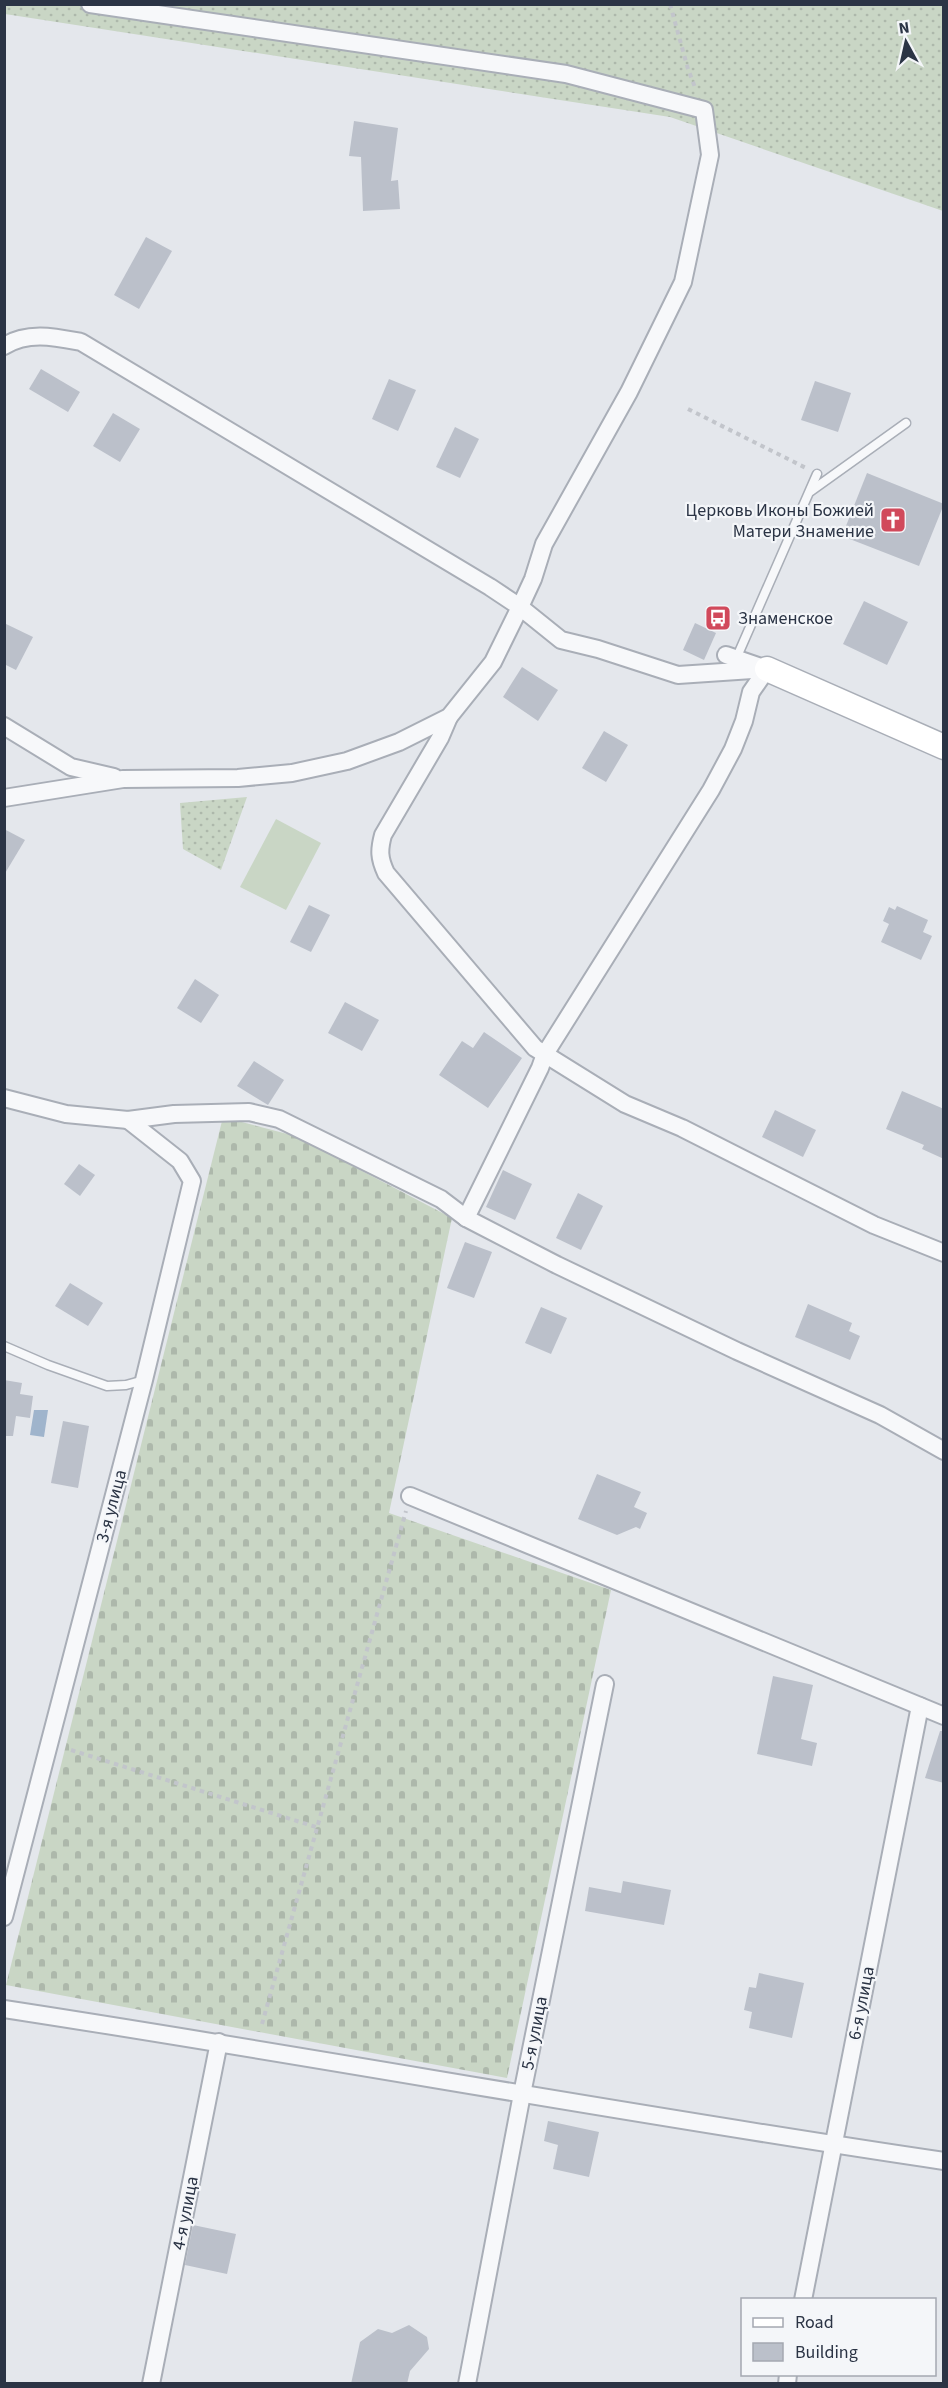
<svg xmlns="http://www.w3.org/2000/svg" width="948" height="2388" viewBox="0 0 948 2388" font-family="'Source Sans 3',sans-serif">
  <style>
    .grass { fill: url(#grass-dots) }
    .cemetery { fill: url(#cemetery-stones) }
    .garden { fill: #c9d6c5 }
    .water { fill: #9fb4cc }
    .building { fill: #bbc0ca }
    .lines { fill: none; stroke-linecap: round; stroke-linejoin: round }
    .lane-casing { stroke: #a9aeb7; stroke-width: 11 }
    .street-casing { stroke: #a9aeb7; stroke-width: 20 }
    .secondary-casing { stroke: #a9aeb7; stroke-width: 27 }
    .path { stroke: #c2c5cb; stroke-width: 4; stroke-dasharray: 4.5 4.5; stroke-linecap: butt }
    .lane { stroke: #f7f8fa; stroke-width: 8 }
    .street { stroke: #f7f8fa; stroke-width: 16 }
    .secondary { stroke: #fff; stroke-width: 24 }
    .labels { text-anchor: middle; stroke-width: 4.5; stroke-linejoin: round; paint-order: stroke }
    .poi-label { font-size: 18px; fill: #2b3445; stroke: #f4f6f9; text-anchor: end }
    .street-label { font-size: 18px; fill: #2b3445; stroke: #f4f6f9 }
  </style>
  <defs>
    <pattern id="grass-dots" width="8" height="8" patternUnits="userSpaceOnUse" patternTransform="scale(1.5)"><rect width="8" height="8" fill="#c9d6c5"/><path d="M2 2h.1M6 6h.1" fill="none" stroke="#adb8ab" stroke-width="1.8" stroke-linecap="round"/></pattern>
    <pattern id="cemetery-stones" width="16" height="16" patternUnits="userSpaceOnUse" patternTransform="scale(1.5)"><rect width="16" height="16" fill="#c9d6c5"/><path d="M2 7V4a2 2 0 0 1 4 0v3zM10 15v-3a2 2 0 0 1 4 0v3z" fill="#adb8ab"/></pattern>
  </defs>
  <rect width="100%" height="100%" fill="#e4e7ec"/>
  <g class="grass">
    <polygon points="4,5 943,5 943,211 670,117 5,14"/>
    <polygon points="247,797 221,870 183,849 180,803"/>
  </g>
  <polygon class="cemetery" points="223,1117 295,1136 452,1218 389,1513 611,1590 507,2078 6,1985"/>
  <polygon class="garden" points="276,819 321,843 286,910 240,887"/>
  <polygon class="water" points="34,1410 48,1410 44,1437 30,1435"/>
  <g class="building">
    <polygon points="354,121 398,128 391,181 398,180 400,209 363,211 361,157 349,156"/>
    <polygon points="146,237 172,251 139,309 114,295"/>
    <polygon points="41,369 80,392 68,412 29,389"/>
    <polygon points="389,379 416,390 398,431 372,419"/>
    <polygon points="815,381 851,393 838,432 801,420"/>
    <polygon points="113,413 140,429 120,462 93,446"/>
    <polygon points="455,427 479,439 460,478 436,467"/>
    <polygon points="867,473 944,504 919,566 842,536"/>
    <polygon points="864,601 908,622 887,665 843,644"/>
    <polygon points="4,623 33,637 16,670 4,664"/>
    <polygon points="695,623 716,633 704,660 683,650"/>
    <polygon points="522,667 558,690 538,721 503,697"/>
    <polygon points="604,731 628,745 606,782 582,768"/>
    <polygon points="4,829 25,840 4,875"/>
    <polygon points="309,905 330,915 311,952 290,942"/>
    <polygon points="897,906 928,920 923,932 932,936 921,960 881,942 889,924 883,921 889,907 895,910"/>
    <polygon points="195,979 219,995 201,1023 177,1008"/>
    <polygon points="345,1002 379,1020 362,1051 328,1033"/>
    <polygon points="484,1032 522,1058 488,1108 439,1075 462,1041 473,1048"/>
    <polygon points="254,1061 284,1080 268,1105 237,1086"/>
    <polygon points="902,1091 944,1109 944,1159 922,1149 924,1145 886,1129"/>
    <polygon points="775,1110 816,1130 803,1157 762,1137"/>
    <polygon points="79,1164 95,1175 80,1196 64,1184"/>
    <polygon points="503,1170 532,1184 515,1220 486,1207"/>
    <polygon points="578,1193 603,1206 581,1250 556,1238"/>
    <polygon points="465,1242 492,1252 474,1298 447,1288"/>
    <polygon points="70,1283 103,1303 88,1326 55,1306"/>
    <polygon points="808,1304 852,1323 849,1331 860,1336 850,1360 795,1337"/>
    <polygon points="541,1307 567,1318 551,1354 525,1343"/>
    <polygon points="4,1380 22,1383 20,1394 33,1396 30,1418 16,1416 13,1436 4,1436"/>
    <polygon points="63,1421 89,1426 78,1488 51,1483"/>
    <polygon points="597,1474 641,1492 634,1507 647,1513 640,1529 636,1527 617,1535 578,1519"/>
    <polygon points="773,1676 813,1685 801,1739 817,1743 812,1766 757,1754"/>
    <polygon points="940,1731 944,1731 944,1783 925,1778"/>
    <polygon points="623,1881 671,1890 664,1925 585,1911 589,1887 621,1893"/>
    <polygon points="759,1973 804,1983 792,2038 749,2028 752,2012 744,2010 749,1987 756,1988"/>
    <polygon points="548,2121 599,2132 589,2177 553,2169 558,2145 544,2141"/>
    <polygon points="193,2225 236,2234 227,2274 185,2265"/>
    <polygon points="409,2325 427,2337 429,2349 410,2371 407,2384 351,2384 360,2342 378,2329 392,2333"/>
  </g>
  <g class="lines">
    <defs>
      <g id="lane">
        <polyline points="811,491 906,423"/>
        <polyline points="736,659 817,474"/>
        <polyline points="4,1346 48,1365 107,1386 126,1385 144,1380"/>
      </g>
      <g id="street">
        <polyline points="90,4 566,74 704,110 710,155 683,282 629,392 544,544 533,579 520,607 561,640 598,649 678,675 767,669"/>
        <path d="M4,346C28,331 55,337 81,342L490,587L520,607L493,662L449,717L399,742L347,761L292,773L238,778L123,779L4,798"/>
        <polyline points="726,655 758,666"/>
        <path d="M449,717L440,738L383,835C379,850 379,858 386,873L535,1048L625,1104L682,1128L874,1225L944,1253"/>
        <polyline points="4,726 71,767 114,777"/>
        <polyline points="4,1098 66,1114 128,1120 174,1114 249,1112 279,1119 441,1199 466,1218 557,1265 737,1351 880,1415 944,1451"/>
        <polyline points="466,1218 540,1068 545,1054 711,790 733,749 744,721 751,692 767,669"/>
        <polyline points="410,1496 944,1716"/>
        <polyline points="4,1917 144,1380 192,1181 180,1161 128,1120"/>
        <path d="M4,2009C318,2057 630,2115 944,2161"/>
        <polyline points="803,2300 920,1706"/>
        <polyline points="151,2384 219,2042"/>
        <polyline points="467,2384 522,2094 605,1684"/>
        <polyline points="787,2384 788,2374"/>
      </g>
      <polyline id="secondary" points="767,669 944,747"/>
    </defs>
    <use href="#lane" class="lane-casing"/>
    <use href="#street" class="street-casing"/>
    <use href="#secondary" class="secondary-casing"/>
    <g class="path">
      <polyline points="670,4 688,69 696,90"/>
      <polyline points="688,409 806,468"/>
      <polyline points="71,1750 316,1827"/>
      <polyline points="262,2024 406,1511"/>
    </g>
    <use href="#lane" class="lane"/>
    <use href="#street" class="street"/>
    <use href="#secondary" class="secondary"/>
  </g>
  <defs>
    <symbol id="church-square" viewBox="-11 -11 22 22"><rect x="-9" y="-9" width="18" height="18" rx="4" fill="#d1495b" stroke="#f4f6f9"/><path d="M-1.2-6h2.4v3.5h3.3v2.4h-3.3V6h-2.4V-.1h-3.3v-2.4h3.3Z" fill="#fff"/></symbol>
    <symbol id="bus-square" viewBox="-11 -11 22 22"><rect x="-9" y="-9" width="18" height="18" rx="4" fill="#d1495b" stroke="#f4f6f9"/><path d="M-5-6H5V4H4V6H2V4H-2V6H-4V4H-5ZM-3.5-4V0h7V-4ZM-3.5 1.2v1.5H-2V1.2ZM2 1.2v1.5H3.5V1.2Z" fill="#fff"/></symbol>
  </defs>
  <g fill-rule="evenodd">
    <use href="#church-square" x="878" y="505" width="30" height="30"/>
    <use href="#bus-square" x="703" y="603" width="30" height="30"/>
  </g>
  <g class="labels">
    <g class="poi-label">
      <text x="874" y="516">Церковь Иконы Божией<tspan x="874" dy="21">Матери Знамение</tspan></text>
      <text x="738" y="624" text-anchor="start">Знаменское</text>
    </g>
    <g class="street-label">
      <text transform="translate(111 1506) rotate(-75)" y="6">3-я улица</text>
      <text transform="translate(861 2003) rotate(-79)" y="6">6-я улица</text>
      <text transform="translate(534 2033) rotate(-79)" y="6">5-я улица</text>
      <text transform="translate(185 2213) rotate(-79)" y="6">4-я улица</text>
    </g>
  </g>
  <rect width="948" height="2388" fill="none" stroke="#2b3445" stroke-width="12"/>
  <rect x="741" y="2298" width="195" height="78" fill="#f4f6f9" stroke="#a4a8b1" stroke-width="1.5"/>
  <rect x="753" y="2318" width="30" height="9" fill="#ffffff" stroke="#a4a8b1" stroke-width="1.5"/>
  <text x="795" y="2328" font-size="18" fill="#2b3445">Road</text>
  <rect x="753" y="2343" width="30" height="18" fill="#bbc0ca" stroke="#a4a8b1" stroke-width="1.5"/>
  <text x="795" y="2358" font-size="18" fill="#2b3445">Building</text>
  <g transform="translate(906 42) rotate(352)" stroke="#f4f6f9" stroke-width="4.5" paint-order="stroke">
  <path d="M0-4.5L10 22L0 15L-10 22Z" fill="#2b3445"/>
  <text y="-9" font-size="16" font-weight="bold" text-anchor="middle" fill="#2b3445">N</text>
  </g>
</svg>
